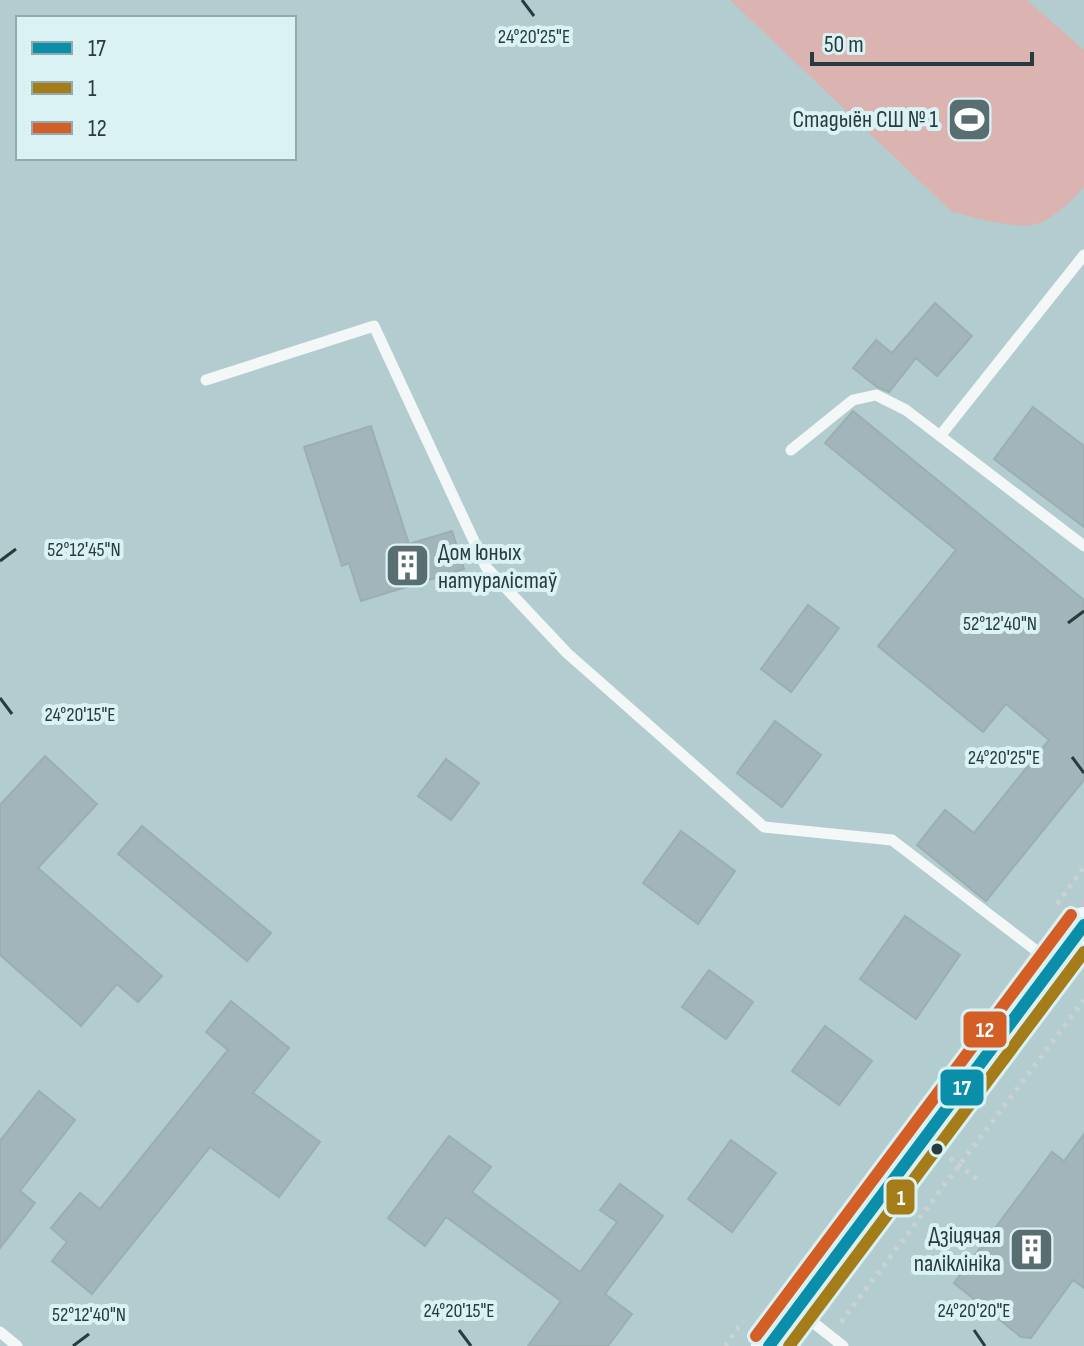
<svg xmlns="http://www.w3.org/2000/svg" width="1084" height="1346" viewBox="0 0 1084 1346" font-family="'Sofia Sans Condensed',sans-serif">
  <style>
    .green { fill: #dbb4b1 }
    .building { fill: #a1b5ba; stroke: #9bafb3; stroke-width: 2 }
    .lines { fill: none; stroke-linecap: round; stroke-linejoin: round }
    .path { stroke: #cad2d2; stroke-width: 5; stroke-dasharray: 4 6; stroke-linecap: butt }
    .lane { stroke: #f3f7f8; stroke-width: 11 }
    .primary { stroke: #f3f7f8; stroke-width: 36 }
    .bus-1-casing { stroke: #daf2f4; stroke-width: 18 }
    .bus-2-casing { stroke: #daf2f4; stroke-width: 18 }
    .bus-3-casing { stroke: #daf2f4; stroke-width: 18 }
    .bus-1 { stroke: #0a8eaa; stroke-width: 12 }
    .bus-2 { stroke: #a47c19; stroke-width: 12 }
    .bus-3 { stroke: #d45f26; stroke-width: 12 }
    .ticks { fill: none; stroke: #283c3e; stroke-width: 3 }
    .bus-dot { fill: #283c3e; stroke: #daf2f4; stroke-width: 3 }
    .labels { text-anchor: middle; stroke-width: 8; stroke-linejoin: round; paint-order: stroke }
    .poi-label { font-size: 24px; fill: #283c3e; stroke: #daf2f4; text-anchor: end }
    .ticks-label { font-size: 20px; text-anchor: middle; fill: #283c3e; stroke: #daf2f4; stroke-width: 8; stroke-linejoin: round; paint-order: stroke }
    .line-badge { stroke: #daf2f4; stroke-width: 3 }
    .badge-label { font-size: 22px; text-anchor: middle; font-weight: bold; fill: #fff }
  </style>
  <rect width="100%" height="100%" fill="#b2cccf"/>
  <path class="green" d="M730,0H1027L1084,50V187C1073,200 1056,216 1040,223C1020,231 973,217 952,212Z"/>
  <g class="building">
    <polygon points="935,303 972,336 937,376 916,358 889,392 877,387 853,368 876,340 892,353"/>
    <polygon points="1033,407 1084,446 1084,527 994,459"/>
    <polygon points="853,411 1084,600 1084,780 986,901 917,845 945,810 974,833 1049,740 1006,704 983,732 878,646 956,550 825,443"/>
    <polygon points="371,426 409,544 452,531 464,569 361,601 349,563 342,566 304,447"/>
    <polygon points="808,605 839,628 791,692 761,669"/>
    <polygon points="775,721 821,755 782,807 737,773"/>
    <polygon points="45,756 97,804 38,868 162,976 138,1002 117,984 81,1026 0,955 0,805"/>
    <polygon points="446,759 479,783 451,820 418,796"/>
    <polygon points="142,826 271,933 247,961 118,854"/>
    <polygon points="681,831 735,871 698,924 643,883"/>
    <polygon points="905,916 960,955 916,1019 860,979"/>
    <polygon points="709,970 753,1002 726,1039 682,1007"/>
    <polygon points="231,1001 289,1048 253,1093 320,1142 279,1197 210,1147 92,1294 52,1261 67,1242 51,1228 80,1193 100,1209 228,1050 206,1032"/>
    <polygon points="825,1026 872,1061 839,1105 792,1071"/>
    <polygon points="39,1091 75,1120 20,1191 35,1203 0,1248 0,1141"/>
    <polygon points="1084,1134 1084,1288 1073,1280 1031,1338 1021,1337 954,1283 1052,1152 1064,1161"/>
    <polygon points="449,1136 491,1167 472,1192 580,1272 617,1222 600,1210 620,1184 663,1216 605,1294 632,1314 608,1346 528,1346 561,1301 446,1217 425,1246 388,1218"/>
    <polygon points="731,1140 776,1173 732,1232 688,1199"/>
  </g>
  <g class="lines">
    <g class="path">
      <polyline points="1057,904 1084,867"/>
      <polyline points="950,1158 981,1182"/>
      <polyline points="841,1322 1084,1000"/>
      <polyline points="725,1346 743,1321"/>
    </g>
    <g class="lane">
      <polyline points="206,380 374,326 486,567 567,653 764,827 892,840 1051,962"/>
      <polyline points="940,436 1084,255"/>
      <polyline points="791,450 853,400 876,395 906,410 1084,546"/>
      <polyline points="800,1312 843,1346"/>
      <polyline points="0,1332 17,1346"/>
    </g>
    <polyline class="primary" points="769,1346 1084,925"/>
    <defs>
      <polyline id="bus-1" points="769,1346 1084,925"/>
      <polyline id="bus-2" points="789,1346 1084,952"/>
      <polyline id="bus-3" points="756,1336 1071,915"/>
    </defs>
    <use href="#bus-1" class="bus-1-casing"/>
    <use href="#bus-2" class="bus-2-casing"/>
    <use href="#bus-3" class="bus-3-casing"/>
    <use href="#bus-1" class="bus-1"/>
    <use href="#bus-2" class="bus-2"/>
    <use href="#bus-3" class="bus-3"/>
  </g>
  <path class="ticks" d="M522,0L534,16M0,561L16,549M1068,623L1084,611M0,698L12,714M1072,757L1084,773M459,1330L471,1346M974,1330L985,1346M73,1346L89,1334"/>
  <defs>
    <symbol id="stadium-square" viewBox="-11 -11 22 22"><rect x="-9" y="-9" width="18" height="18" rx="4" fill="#586e71" stroke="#daf2f4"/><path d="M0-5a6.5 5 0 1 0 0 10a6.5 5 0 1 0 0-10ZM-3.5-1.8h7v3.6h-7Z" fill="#fff"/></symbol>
    <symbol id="building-square" viewBox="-11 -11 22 22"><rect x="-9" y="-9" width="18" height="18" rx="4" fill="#586e71" stroke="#daf2f4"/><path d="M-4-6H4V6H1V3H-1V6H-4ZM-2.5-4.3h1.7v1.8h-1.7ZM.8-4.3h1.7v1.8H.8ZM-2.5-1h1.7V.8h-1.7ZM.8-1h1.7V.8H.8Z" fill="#fff"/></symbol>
  </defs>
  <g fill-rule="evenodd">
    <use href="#stadium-square" x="944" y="94" width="51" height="51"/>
    <use href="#building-square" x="382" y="540" width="51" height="51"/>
    <use href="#building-square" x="1006" y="1224" width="51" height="51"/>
  </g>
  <circle class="bus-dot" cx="937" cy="1149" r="7"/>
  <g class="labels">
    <g class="poi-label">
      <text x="938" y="127">Стадыён СШ № 1</text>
      <text x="438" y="560" text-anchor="start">Дом юных<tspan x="438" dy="28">натуралістаў</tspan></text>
      <text x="1001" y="1243">Дзіцячая<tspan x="1001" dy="28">паліклініка</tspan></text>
    </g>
  </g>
  <g class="ticks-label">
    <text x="534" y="43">24°20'25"E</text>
    <text x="84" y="556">52°12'45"N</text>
    <text x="1000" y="630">52°12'40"N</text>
    <text x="80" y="721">24°20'15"E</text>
    <text x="1004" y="764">24°20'25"E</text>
    <text x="459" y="1317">24°20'15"E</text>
    <text x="974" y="1317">24°20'20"E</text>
    <text x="89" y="1321">52°12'40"N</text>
  </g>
  <g class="line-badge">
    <rect x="962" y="1010" width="46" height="39" rx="8" fill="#d45f26"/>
    <rect x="939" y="1068" width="46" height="39" rx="8" fill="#0a8eaa"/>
    <rect x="885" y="1178" width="31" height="38" rx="8" fill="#a47c19"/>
  </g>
  <g class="badge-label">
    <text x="985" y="1037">12</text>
    <text x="962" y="1095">17</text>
    <text x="901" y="1205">1</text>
  </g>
  <rect x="16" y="16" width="280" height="144" fill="#daf2f4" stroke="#93a9ab" stroke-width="2"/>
  <rect x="32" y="42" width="40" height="12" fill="#0a8eaa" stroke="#93a9ab" stroke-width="2"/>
  <text x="88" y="56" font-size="24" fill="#283c3e">17</text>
  <rect x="32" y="82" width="40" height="12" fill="#a47c19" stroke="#93a9ab" stroke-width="2"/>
  <text x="88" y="96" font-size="24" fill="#283c3e">1</text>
  <rect x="32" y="122" width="40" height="12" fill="#d45f26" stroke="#93a9ab" stroke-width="2"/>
  <text x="88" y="136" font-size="24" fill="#283c3e">12</text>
  <path d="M812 52v12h220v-12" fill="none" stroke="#283c3e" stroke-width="4"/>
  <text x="824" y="52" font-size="24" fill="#283c3e" stroke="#daf2f4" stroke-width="6" paint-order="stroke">50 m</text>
</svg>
